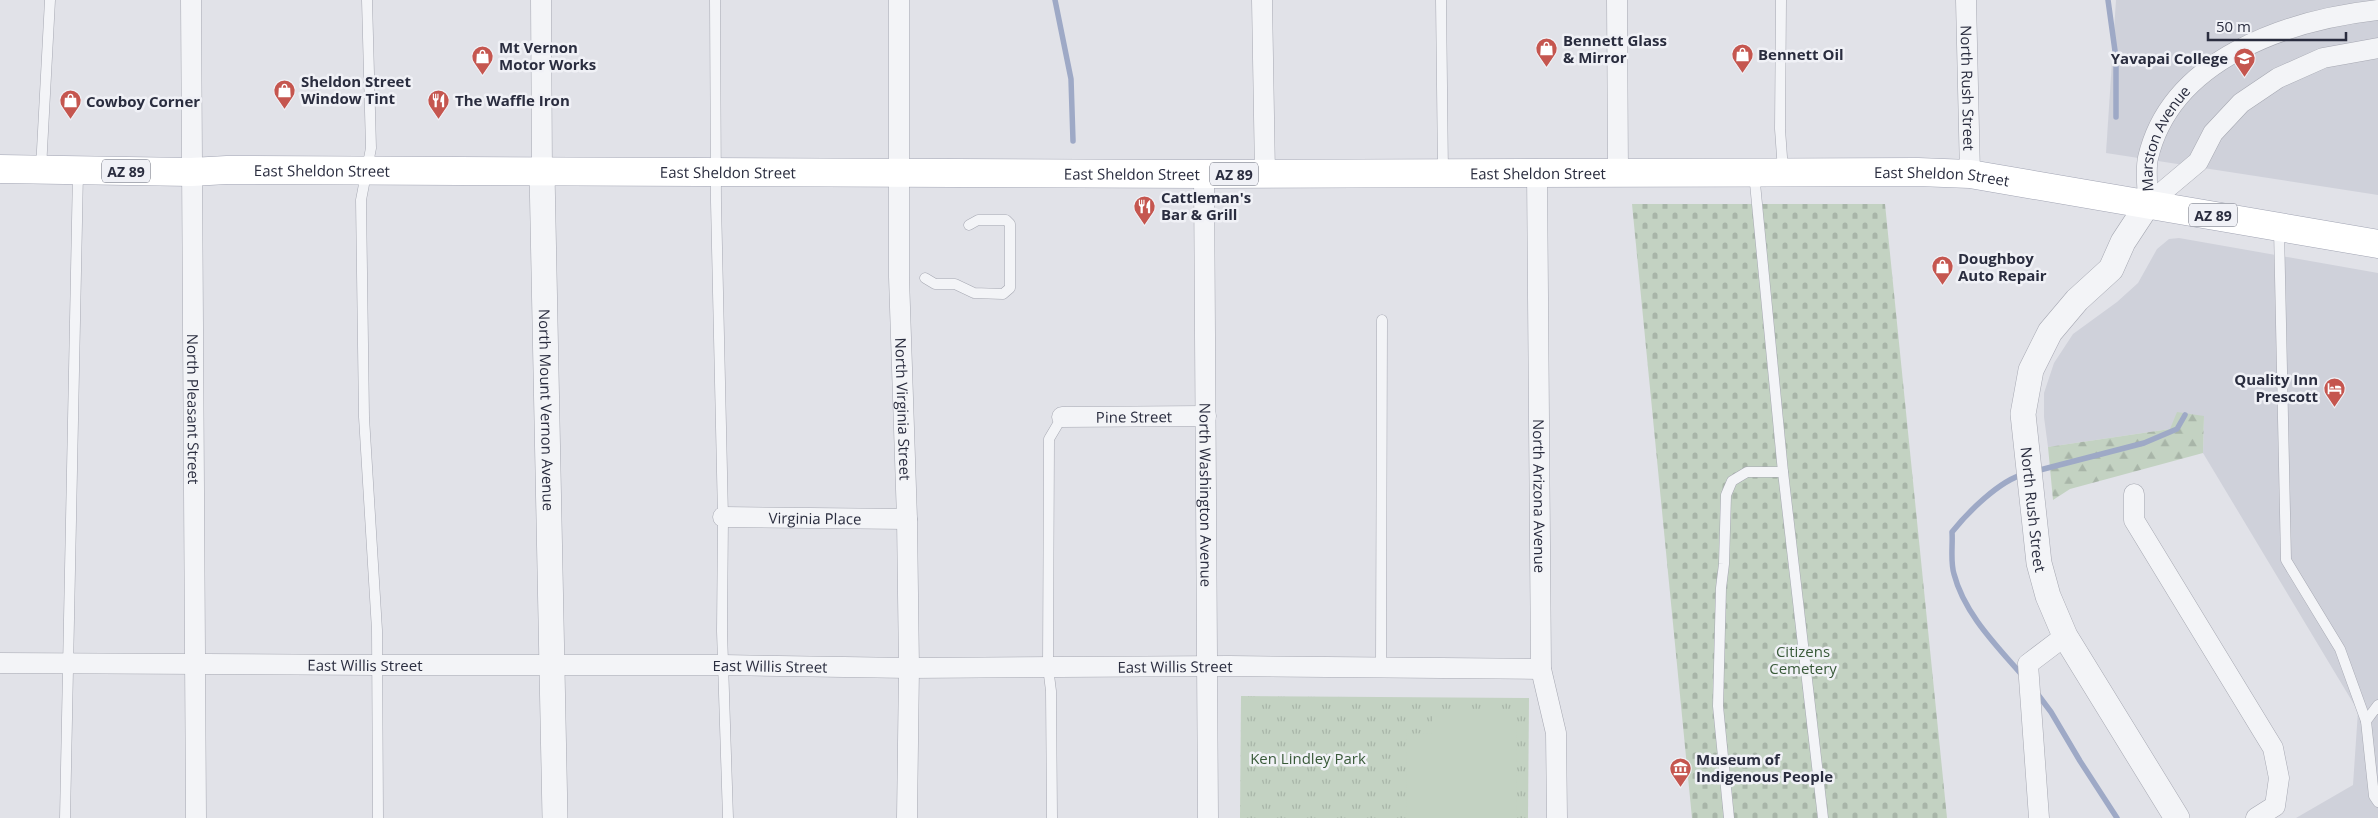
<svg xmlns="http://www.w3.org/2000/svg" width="2378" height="818" font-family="'Open Sans',sans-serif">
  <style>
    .built { fill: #cfd1da }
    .grass { fill: url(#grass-tufts) }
    .forest { fill: url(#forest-firs) }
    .cemetery { fill: url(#cemetery-stones) }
    .pitch { fill: #c3d2c2 }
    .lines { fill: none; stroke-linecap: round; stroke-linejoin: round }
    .stream { stroke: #9ea9c6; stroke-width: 5.5 }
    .service-casing { stroke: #a6a8b2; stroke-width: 11 }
    .minor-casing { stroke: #a6a8b2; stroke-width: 21 }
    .tertiary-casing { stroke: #a6a8b2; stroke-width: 26 }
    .primary-casing { stroke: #a1a4b3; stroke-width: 29 }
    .service { stroke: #f3f4f7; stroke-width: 10 }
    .minor { stroke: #f3f4f7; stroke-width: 20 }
    .tertiary { stroke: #f3f4f7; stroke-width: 25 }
    .primary { stroke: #fff; stroke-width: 28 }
    .labels { text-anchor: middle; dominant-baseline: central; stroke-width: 5; stroke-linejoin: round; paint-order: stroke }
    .shield { fill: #f0f1f6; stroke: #656876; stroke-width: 1 }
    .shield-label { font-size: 14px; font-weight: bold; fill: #2a2d3f }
    .poi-label { font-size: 15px; font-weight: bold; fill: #2a2d3f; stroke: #f0f1f6; text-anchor: start }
    .street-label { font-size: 15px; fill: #2a2d3f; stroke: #f0f1f6 }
    .park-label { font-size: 15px; fill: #395a39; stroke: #f0f1f6 }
  </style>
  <defs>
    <pattern id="grass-tufts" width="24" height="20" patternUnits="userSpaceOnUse" patternTransform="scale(1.25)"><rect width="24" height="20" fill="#c3d2c2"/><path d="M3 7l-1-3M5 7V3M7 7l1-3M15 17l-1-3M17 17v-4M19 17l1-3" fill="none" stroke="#a8b5a8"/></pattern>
    <pattern id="forest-firs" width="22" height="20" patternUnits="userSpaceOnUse" patternTransform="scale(1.25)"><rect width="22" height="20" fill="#c3d2c2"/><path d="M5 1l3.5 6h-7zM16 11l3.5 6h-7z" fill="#a8b5a8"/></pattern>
    <pattern id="cemetery-stones" width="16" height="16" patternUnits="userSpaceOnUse" patternTransform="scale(1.25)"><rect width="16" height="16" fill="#c3d2c2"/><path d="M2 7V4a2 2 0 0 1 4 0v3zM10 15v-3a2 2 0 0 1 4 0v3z" fill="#a8b5a8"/></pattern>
  </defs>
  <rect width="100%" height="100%" fill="#e1e2e8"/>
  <g class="built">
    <polygon points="2116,0 2378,0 2378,195 2106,153"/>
    <polygon points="2179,238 2378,273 2378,818 2296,818 2353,785 2358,711 2203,453 2204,416 2170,429 2048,447 2044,417 2044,393 2054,363 2073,334 2117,302 2138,283 2157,249 2169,239"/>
  </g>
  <polygon class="grass" points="1241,696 1529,698 1528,818 1240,818"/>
  <polygon class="forest" points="2177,412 2204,416 2203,453 2070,489 2053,500 2048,447 2170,429"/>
  <polygon class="cemetery" points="1632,204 1885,204 1947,818 1692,818"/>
  <polygon class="pitch" points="1432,709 1516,709 1517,818 1407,818 1406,734 1432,733"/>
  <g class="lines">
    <g class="stream">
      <polyline points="1055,0 1071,79 1073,141"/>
      <polyline points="2108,0 2116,58 2116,117"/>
      <polyline points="2036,471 2144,443 2177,429 2185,415"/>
      <path d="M2022 675C1996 645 1964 613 1954 574 1950 561 1953 545 1952 532 1968 512 1999 481 2024 474"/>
      <polyline points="2036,692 2051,712 2080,761 2117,818"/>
    </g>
    <defs>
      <g id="service">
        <polyline points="367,0 371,148 361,200 364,417 377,630 378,818"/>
        <polyline points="715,0 716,202 723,517 722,631 728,818"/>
        <polyline points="1441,0 1443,172"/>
        <polyline points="1781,0 1780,129 1783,171"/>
        <polyline points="41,169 50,0"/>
        <polyline points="1754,173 1783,472 1823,818"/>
        <polyline points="2279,229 2286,560 2340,649 2366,721 2374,796 2378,802"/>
        <polyline points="925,278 935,284 955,284 974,293 1003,294 1010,288 1010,224 1006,220 978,220 969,225"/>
        <polyline points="1381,668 1382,320"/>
        <polyline points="2366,721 2378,705"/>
        <polyline points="65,818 78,172"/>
        <polyline points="1052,818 1051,691 1048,667 1049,439 1062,417"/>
        <polyline points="1729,818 1718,706 1721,588 1724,564 1726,495 1732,481 1747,472 1783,472"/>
      </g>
      <g id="minor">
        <path id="s1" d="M191 0 196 818"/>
        <polyline points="541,0 542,172"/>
        <path id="s2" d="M899 0V277L907 519 909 668 907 818"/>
        <polyline points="1262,0 1265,174"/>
        <polyline points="1617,0 1618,173"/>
        <path id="s3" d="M1966 0 1970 174"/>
        <path id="s4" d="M1537 172 1541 669 1556 733 1557 818"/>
        <path id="s5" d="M1204 174 1208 818"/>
        <path id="s6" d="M2148 204C2148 189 2145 171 2148 158 2171 58 2289 20 2378 10"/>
        <polyline points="2148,204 2198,162 2213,133 2241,103 2278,78 2323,58 2378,48"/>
        <path id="s7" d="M1062 417 1206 416"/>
        <polyline points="2134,494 2134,520 2273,748 2279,778 2275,806 2256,818"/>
        <path id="s8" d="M723 517 907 519"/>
        <path id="s9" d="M0 663 377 665H723L909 668 1229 666 1541 669"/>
        <polyline points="2039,818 2028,664 2065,636"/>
      </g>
      <g id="tertiary">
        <path id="s10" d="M542 172 555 818"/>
        <path id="s11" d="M2148 204 2123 242 2111 269 2077 300 2050 332 2031 370 2023 414 2039 563 2048 596 2065 636 2177 818"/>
      </g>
      <g id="primary">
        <path id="s12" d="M0 169 191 172 227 170 1204 174 1918 172 1970 174 2378 244"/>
      </g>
    </defs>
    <use href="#service" class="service-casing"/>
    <use href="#minor" class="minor-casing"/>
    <use href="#tertiary" class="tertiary-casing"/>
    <use href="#primary" class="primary-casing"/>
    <use href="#service" class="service"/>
    <use href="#minor" class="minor"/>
    <use href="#tertiary" class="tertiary"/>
    <use href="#primary" class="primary"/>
  </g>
  <defs>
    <symbol id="shop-pin" viewBox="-11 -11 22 30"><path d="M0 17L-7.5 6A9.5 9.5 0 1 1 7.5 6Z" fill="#c5564f" stroke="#f0f1f6"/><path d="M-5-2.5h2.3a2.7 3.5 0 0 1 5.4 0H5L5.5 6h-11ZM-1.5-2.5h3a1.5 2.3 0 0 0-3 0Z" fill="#fff"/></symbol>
    <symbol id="university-pin" viewBox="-11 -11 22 30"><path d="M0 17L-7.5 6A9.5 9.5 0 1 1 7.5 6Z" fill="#c5564f" stroke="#f0f1f6"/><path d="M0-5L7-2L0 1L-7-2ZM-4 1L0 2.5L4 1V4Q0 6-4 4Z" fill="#fff"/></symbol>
    <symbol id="restaurant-pin" viewBox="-11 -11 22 30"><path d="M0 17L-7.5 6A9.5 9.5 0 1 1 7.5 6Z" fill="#c5564f" stroke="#f0f1f6"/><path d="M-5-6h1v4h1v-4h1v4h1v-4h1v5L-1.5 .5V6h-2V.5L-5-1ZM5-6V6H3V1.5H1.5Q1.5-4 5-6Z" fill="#fff"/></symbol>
    <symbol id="hotel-pin" viewBox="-11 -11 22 30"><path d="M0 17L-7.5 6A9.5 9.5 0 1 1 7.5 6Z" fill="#c5564f" stroke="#f0f1f6"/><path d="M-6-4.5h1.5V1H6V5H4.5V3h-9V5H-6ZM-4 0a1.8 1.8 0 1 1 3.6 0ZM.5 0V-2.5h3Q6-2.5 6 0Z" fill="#fff"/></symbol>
    <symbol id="museum-pin" viewBox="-11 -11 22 30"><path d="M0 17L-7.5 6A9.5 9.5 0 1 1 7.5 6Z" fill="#c5564f" stroke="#f0f1f6"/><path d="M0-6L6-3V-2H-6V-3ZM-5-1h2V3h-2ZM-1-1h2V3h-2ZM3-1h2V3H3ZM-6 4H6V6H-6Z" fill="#fff"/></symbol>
  </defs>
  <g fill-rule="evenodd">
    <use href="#shop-pin" x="1534" y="36" width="25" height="34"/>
    <use href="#shop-pin" x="1730" y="42" width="25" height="34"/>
    <use href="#shop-pin" x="470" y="44" width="25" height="34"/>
    <use href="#university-pin" x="2232" y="46" width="25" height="34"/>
    <use href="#shop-pin" x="272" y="78" width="25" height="34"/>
    <use href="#restaurant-pin" x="426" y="88" width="25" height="34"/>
    <use href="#shop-pin" x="58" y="88" width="25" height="34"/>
    <use href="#restaurant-pin" x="1132" y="194" width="25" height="34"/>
    <use href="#shop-pin" x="1930" y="254" width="25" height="34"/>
    <use href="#hotel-pin" x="2322" y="376" width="25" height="34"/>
    <use href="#museum-pin" x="1668" y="756" width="25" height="34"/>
  </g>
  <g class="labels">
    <g class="shield">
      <rect x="102" y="159.5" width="48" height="23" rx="4"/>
      <rect x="1210" y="162.5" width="48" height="23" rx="4"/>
      <rect x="2189" y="203.5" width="48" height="23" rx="4"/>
    </g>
    <g class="shield-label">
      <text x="126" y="171">AZ 89</text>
      <text x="1234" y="174">AZ 89</text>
      <text x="2213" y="215">AZ 89</text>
    </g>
    <g class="poi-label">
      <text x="1563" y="40">Bennett Glass<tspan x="1563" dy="17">&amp; Mirror</tspan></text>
      <text x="499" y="47">Mt Vernon<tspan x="499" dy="17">Motor Works</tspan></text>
      <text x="1758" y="54">Bennett Oil</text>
      <text x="2228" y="58" text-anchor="end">Yavapai College</text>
      <text x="301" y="81">Sheldon Street<tspan x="301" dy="17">Window Tint</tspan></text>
      <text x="455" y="100">The Waffle Iron</text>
      <text x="86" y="101">Cowboy Corner</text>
      <text x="1161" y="197">Cattleman's<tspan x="1161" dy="17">Bar &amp; Grill</tspan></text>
      <text x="1958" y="258">Doughboy<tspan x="1958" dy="17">Auto Repair</tspan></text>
      <text x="2318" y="379" text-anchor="end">Quality Inn<tspan x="2318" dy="17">Prescott</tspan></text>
      <text x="1696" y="759">Museum of<tspan x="1696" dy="17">Indigenous People</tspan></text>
    </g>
    <g class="street-label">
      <text stroke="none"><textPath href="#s3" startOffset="88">North Rush Street</textPath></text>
      <text stroke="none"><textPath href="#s6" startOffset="70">Marston Avenue</textPath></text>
      <text stroke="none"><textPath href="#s12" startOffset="322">East Sheldon Street</textPath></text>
      <text stroke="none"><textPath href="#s12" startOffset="728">East Sheldon Street</textPath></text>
      <text stroke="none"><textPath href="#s12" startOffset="1538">East Sheldon Street</textPath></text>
      <text stroke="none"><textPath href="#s12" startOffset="1132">East Sheldon Street</textPath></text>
      <text stroke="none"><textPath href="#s12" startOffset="1942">East Sheldon Street</textPath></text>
      <text stroke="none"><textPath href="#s1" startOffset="409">North Pleasant Street</textPath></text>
      <text stroke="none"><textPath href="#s10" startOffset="238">North Mount Vernon Avenue</textPath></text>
      <text stroke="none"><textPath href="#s2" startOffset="409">North Virginia Street</textPath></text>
      <text stroke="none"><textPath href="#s7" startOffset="72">Pine Street</textPath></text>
      <text stroke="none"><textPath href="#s5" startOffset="321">North Washington Avenue</textPath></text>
      <text stroke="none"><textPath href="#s4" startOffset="324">North Arizona Avenue</textPath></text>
      <text stroke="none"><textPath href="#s11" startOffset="346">North Rush Street</textPath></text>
      <text stroke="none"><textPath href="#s8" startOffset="92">Virginia Place</textPath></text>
      <text stroke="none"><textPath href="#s9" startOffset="365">East Willis Street</textPath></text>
      <text stroke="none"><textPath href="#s9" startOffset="770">East Willis Street</textPath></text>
      <text stroke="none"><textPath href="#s9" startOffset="1175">East Willis Street</textPath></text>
    </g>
    <g class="park-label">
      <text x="1803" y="651">Citizens<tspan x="1803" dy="17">Cemetery</tspan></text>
      <text x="1308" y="758">Ken Lindley Park</text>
    </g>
  </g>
  <path d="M2208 32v8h138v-8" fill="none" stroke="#2a2d3f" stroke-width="2.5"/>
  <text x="2216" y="32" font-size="15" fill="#2a2d3f" stroke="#f0f1f6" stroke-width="4" paint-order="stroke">50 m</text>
</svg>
